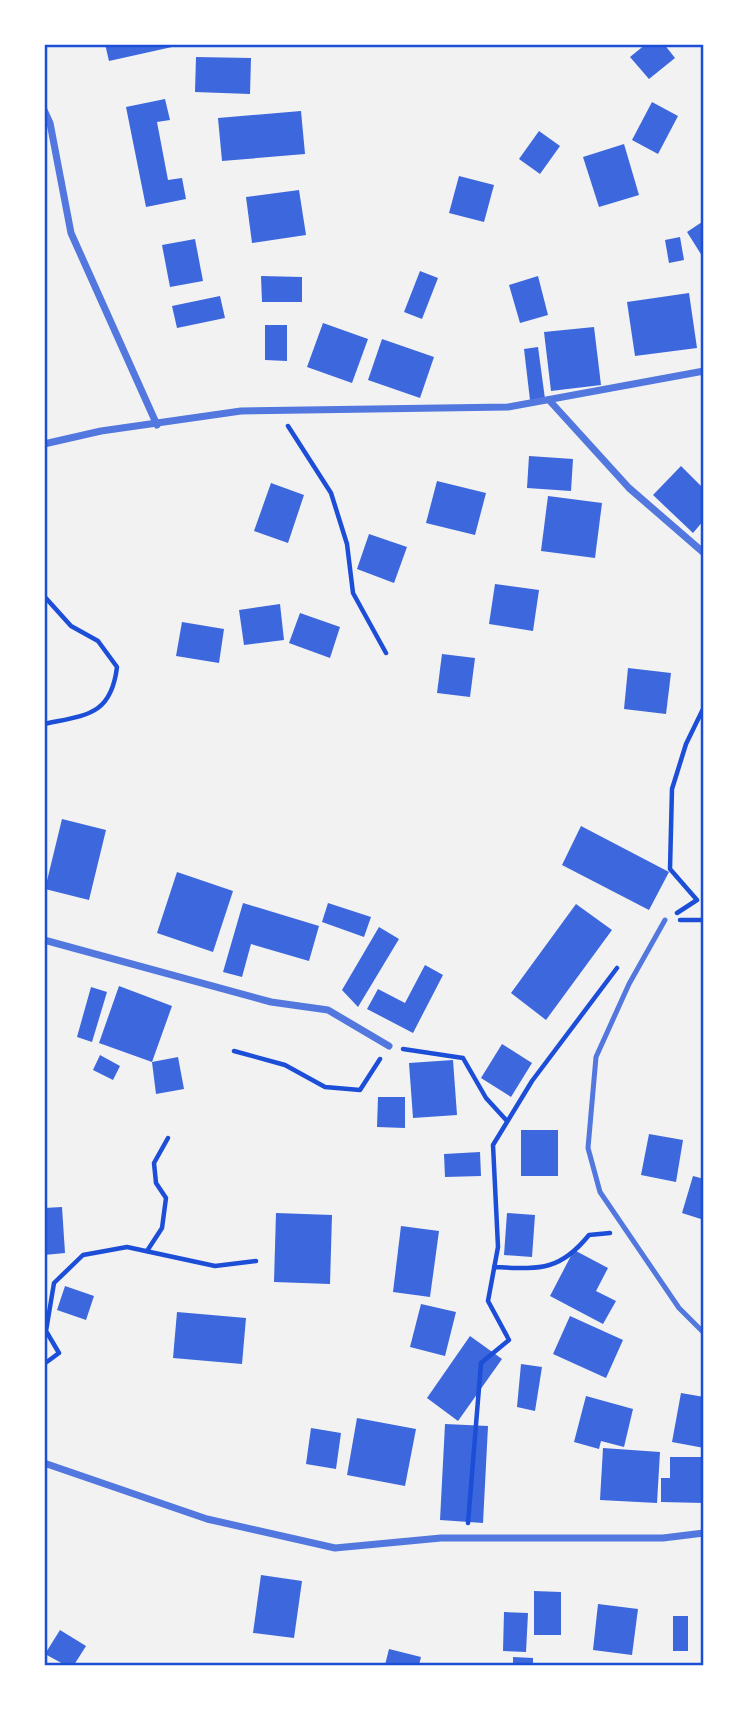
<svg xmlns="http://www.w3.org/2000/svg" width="748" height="1709" font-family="Poppins,sans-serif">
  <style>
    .building { fill: #3d67dc }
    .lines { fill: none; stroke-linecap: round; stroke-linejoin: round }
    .path { stroke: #1d4ed8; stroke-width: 4.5 }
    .service { stroke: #5277de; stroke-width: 5 }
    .minor { stroke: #5277de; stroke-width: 7 }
    .neatline { fill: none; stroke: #1d4ed8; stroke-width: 2.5 }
  </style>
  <rect width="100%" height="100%" fill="#f2f2f2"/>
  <g class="building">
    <polygon points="105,44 181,44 181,45 109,61"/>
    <polygon points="646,44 664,44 675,58 649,79 630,57"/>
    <polygon points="196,57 251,58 250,94 195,92"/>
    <polygon points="165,99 170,120 157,122 168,180 182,178 186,199 146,207 126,107"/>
    <polygon points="652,102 678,116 658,154 632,140"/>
    <polygon points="301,111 305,154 222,161 218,118"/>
    <polygon points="539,131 560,146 540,174 519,159"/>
    <polygon points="624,144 639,195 599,207 583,157"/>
    <polygon points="459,176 494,185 484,222 449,213"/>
    <polygon points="299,190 306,235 252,243 246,197"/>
    <polygon points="702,222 704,224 704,259 687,232"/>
    <polygon points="680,237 684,260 669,263 665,240"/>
    <polygon points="195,239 203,281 170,287 162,245"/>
    <polygon points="420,271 438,278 422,319 404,312"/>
    <polygon points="261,276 302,277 302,302 262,302"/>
    <polygon points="538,276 548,315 520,323 509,285"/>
    <polygon points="689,293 697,348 635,356 627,302"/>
    <polygon points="220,296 225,318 177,328 172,306"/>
    <polygon points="323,323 368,339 352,383 307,367"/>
    <polygon points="265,325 287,325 287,361 265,360"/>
    <polygon points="594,327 601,385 551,391 544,332"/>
    <polygon points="382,339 434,357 420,398 368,380"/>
    <polygon points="538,347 545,399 530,400 524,349"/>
    <polygon points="529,456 573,459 571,491 527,488"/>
    <polygon points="681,466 704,489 704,520 693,533 653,495"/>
    <polygon points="437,481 486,493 475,535 426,523"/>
    <polygon points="271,483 304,495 288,543 254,531"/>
    <polygon points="548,496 602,503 595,558 541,551"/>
    <polygon points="369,534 407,547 394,583 357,569"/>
    <polygon points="495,584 539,590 533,631 489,624"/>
    <polygon points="280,604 284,640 244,645 239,610"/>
    <polygon points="300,613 340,627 330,658 289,643"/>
    <polygon points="182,622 224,629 219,663 176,656"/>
    <polygon points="442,654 475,658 470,697 437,693"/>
    <polygon points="628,668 671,673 666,714 624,709"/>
    <polygon points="62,819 106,830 89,900 45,889"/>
    <polygon points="581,826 669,872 649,910 562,865"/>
    <polygon points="177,872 233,891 213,952 157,933"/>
    <polygon points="243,903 319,926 309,961 251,944 242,977 223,972"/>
    <polygon points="328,903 371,917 364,937 322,922"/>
    <polygon points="576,904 612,930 546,1020 511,993"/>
    <polygon points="379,927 399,939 358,1007 342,990"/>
    <polygon points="425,965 443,975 413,1033 367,1009 378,989 405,1003"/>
    <polygon points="119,986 172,1006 152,1062 178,1057 184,1089 156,1094 152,1062 99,1043"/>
    <polygon points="91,987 107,992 92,1042 77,1037"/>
    <polygon points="502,1044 532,1063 511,1097 481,1078"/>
    <polygon points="100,1055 120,1066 113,1080 93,1070"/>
    <polygon points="453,1060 457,1115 413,1118 409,1063"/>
    <polygon points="378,1097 405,1097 405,1128 377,1127"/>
    <rect x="521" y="1130" width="37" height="46"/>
    <polygon points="649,1134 683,1140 676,1182 641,1175"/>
    <polygon points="480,1152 481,1176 445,1177 444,1154"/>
    <polygon points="693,1176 704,1179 704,1220 682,1213"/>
    <polygon points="62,1207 65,1253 44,1255 44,1208"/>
    <polygon points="276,1213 332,1215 330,1284 274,1282"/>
    <polygon points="507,1213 535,1215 532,1257 504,1255"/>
    <polygon points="401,1226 439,1231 430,1297 393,1292"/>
    <polygon points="574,1250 608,1268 596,1291 616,1301 603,1324 550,1296"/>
    <polygon points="65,1286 94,1296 86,1320 57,1310"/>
    <polygon points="421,1304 456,1312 445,1356 410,1347"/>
    <polygon points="177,1312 246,1318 242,1364 173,1358"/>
    <polygon points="570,1316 623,1340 606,1378 553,1354"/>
    <polygon points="470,1336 502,1359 458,1421 427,1398"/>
    <polygon points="521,1364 542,1367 535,1411 517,1407"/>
    <polygon points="681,1393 704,1397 704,1448 672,1442"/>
    <polygon points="586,1396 633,1409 624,1447 601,1441 599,1449 574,1442"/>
    <polygon points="357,1418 416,1429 405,1486 347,1475"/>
    <polygon points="445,1424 488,1426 483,1523 440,1520"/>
    <polygon points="311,1428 341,1433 336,1469 306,1464"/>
    <polygon points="603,1448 660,1452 657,1503 600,1500"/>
    <polygon points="670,1457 704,1457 704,1503 661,1502 661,1478 670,1478"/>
    <polygon points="261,1575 302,1581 294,1638 253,1633"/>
    <polygon points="534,1591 561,1592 561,1635 534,1635"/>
    <polygon points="598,1604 638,1609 632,1655 593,1650"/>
    <polygon points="504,1612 528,1613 526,1652 503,1651"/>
    <rect x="673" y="1616" width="15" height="35"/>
    <polygon points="60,1630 86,1646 74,1665 65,1665 45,1654"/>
    <polygon points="389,1649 421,1657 419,1665 385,1665"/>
    <polygon points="513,1657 533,1658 533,1665 513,1665"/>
  </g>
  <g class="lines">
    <g class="path">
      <polyline points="288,426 331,493 347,544 353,593 386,653"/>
      <path d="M44 596 71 626 98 641 117 667C111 716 86 715 44 724"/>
      <polyline points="677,913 697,900 670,869 672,789 686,744 704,707"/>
      <polyline points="680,920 704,920"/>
      <polyline points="403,1049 463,1058 486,1098 507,1121"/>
      <polyline points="234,1051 285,1065 325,1087 360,1090 380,1059"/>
      <polyline points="147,1251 162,1228 166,1198 156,1183 154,1163 168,1138"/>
      <path d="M494 1267C539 1269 559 1272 589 1235L610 1233"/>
      <polyline points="44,1364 59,1353 46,1331 54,1283 83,1255 127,1247 215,1266 256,1261"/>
      <polyline points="468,1523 481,1363 509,1340 488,1301 498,1247 493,1145 532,1081 617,968"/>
    </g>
    <polyline class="service" points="665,920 629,984 596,1057 588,1148 600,1192 679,1308 704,1333"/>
    <g class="minor">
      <polyline points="44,110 50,123 71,233 157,425"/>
      <polyline points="549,400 629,488 704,553"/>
      <polyline points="44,444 101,431 241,411 508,407 704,371"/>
      <polyline points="44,940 271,1002 328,1010 389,1046"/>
      <polyline points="44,1463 207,1519 335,1548 441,1538 663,1538 704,1533"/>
    </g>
  </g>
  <rect width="748" height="1709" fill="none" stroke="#ffffff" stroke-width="91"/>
  <rect x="46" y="46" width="656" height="1618" class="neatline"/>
</svg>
